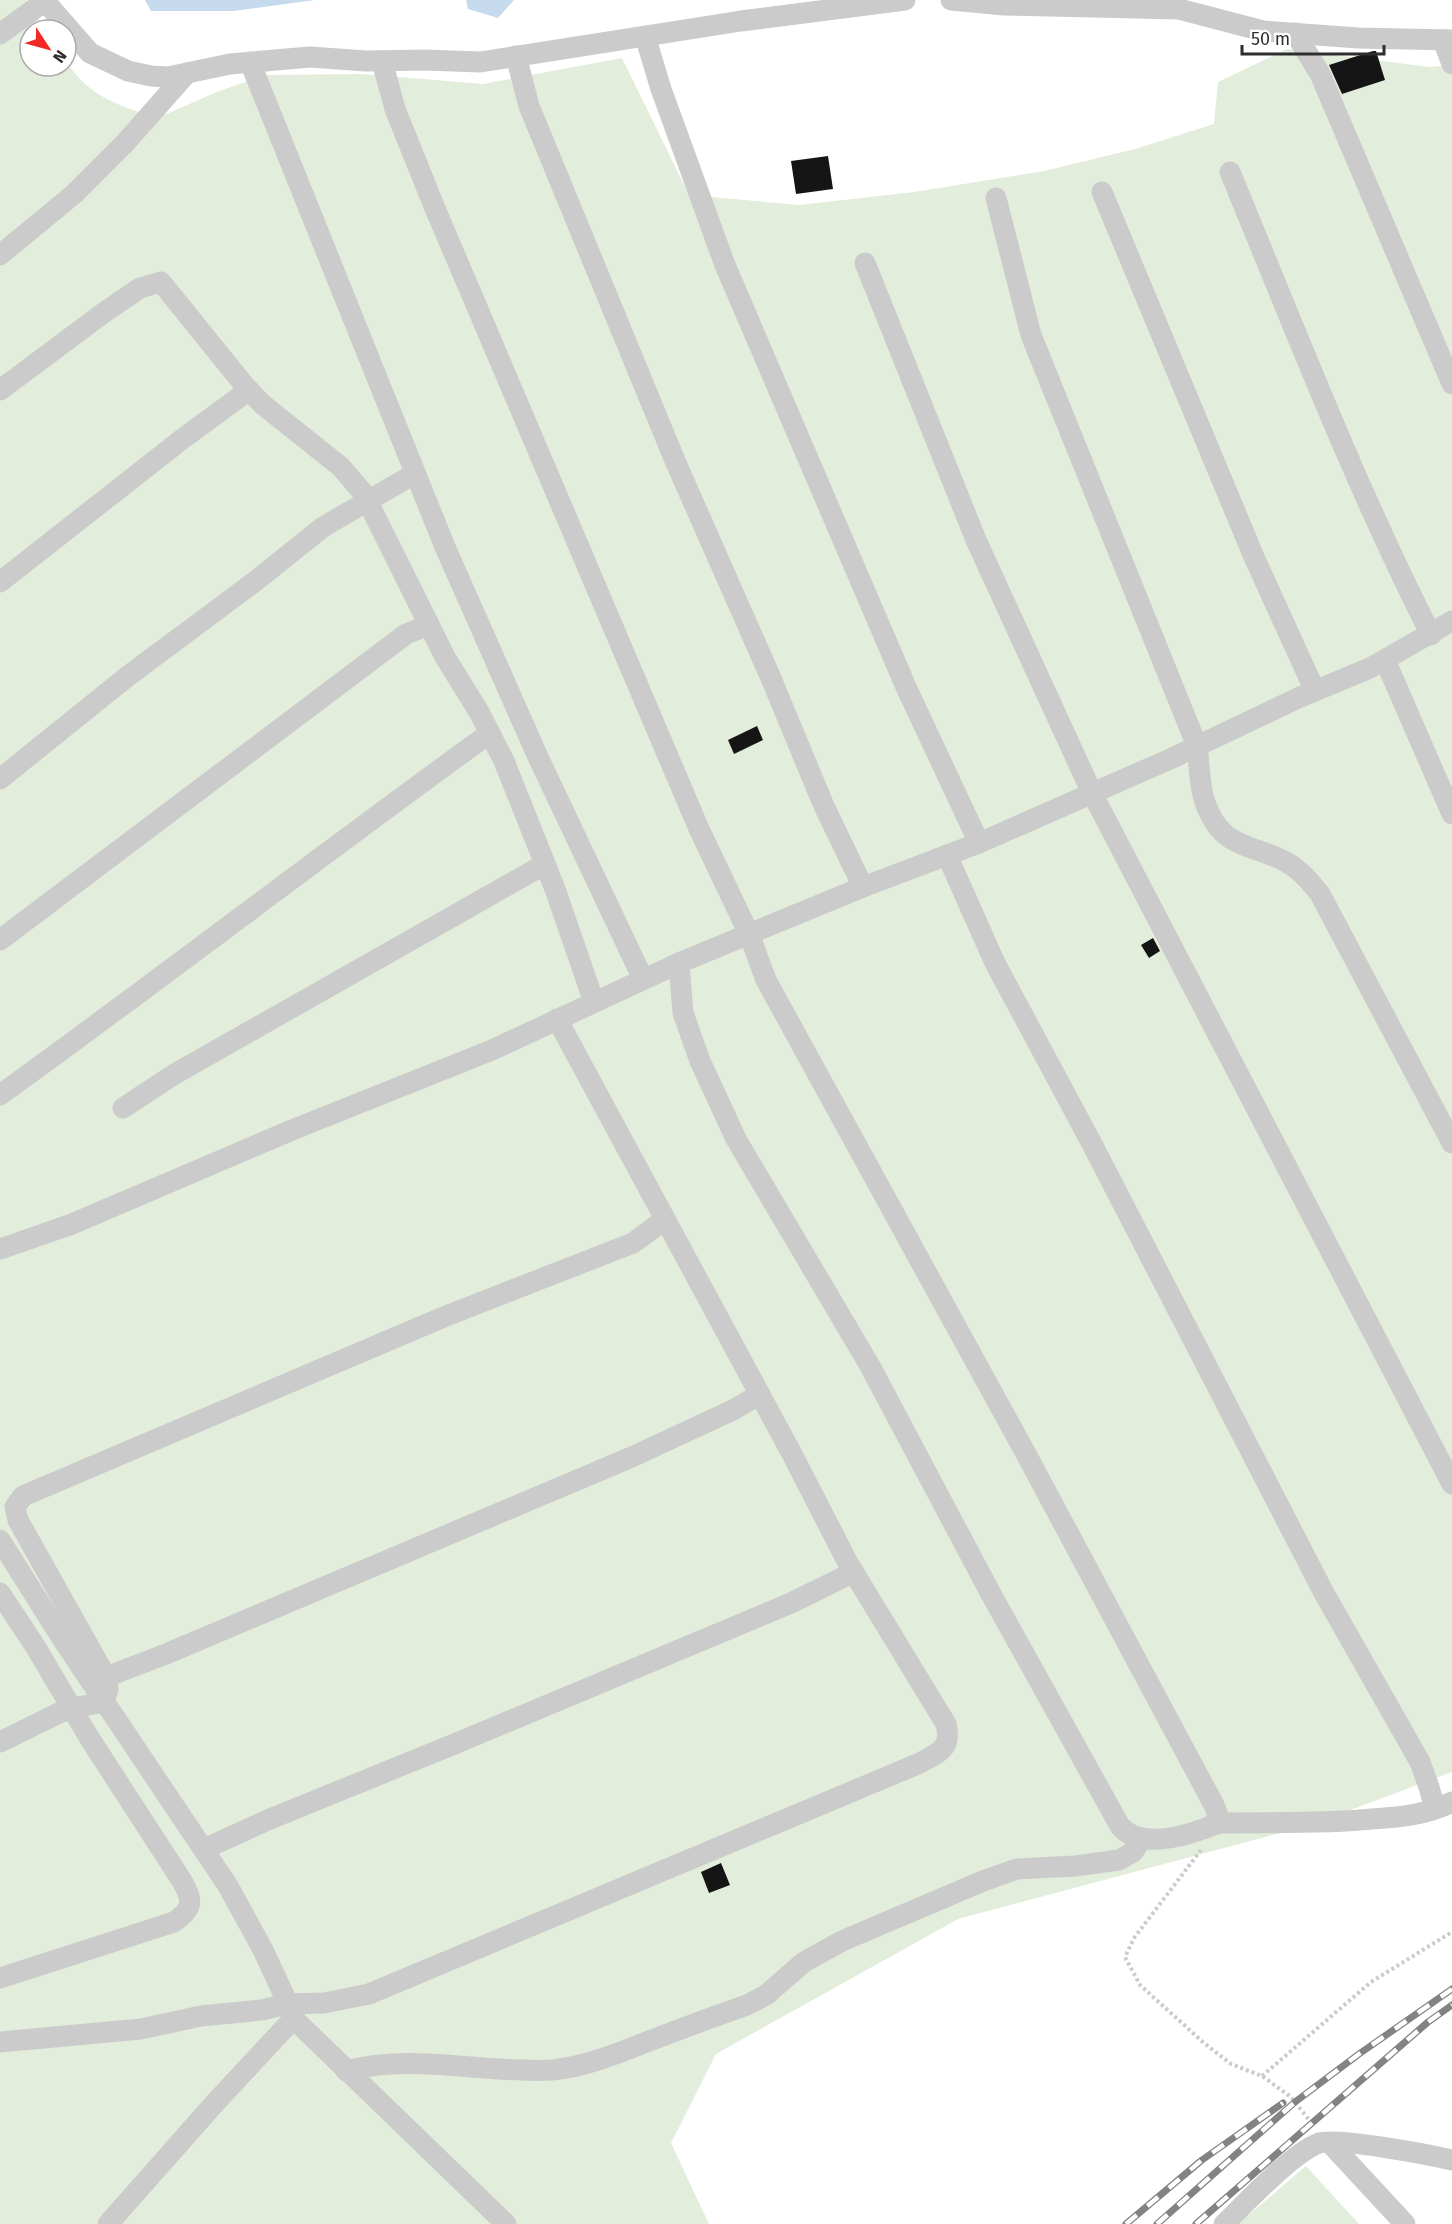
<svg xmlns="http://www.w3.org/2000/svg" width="1452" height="2224" font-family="'Fira Sans',sans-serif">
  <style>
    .green { fill: #e3eddb }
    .water { fill: #c6daee }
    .building { fill: #151515 }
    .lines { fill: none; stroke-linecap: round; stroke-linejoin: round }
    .path { stroke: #cbcbcb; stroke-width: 4; stroke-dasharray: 3 3; stroke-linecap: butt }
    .minor { stroke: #cbcbcb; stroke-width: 21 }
    .rail-casing { stroke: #838383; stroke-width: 7 }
    .rail { stroke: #fff; stroke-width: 4.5; stroke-dasharray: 14; stroke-linecap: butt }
  </style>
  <rect width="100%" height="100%" fill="#fff"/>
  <g class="green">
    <path d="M0 0H26L46 30H30V66H66V61C89 97 118 105 157 118L217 92 265 75 363 74 483 84 622 58 689 195 799 205 914 192 1044 171 1135 149 1214 124 1218 82 1287 49 1430 67 1452 65V1772L1310 1825 958 1919 716 2054 671 2143 709 2224H0Z"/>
    <polygon points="1306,2166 1359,2224 1238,2224"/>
  </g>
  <g class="water">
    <polygon points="145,0 315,0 233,11 151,11"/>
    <polygon points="466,0 514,0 498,18 468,9"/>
  </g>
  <g class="building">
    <polygon points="1373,51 1376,51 1385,80 1342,94 1329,65"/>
    <polygon points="828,156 833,189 796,194 791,161"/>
    <polygon points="757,726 763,740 734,754 728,740"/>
    <polygon points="1153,938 1160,951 1149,958 1141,945"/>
    <polygon points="721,1863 730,1885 709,1893 701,1872"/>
  </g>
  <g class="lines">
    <g class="path">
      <polyline points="1201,1850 1134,1938 1125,1957 1140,1985 1204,2043 1231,2064 1262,2076 1291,2097 1313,2125"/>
      <polyline points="1262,2076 1371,1982 1452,1932"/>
    </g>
    <g class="minor">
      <polyline points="44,0 90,53 128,71 151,76 168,77 230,64 310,57 366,61 425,60 480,62 741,21 905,0"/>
      <polyline points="951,0 1004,5 1179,9 1263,31 1358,38 1452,40"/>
      <polyline points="1295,33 1320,74 1452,384"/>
      <polyline points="0,34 45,1"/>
      <polyline points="645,36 661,89 725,265 906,687 979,843"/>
      <polyline points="1443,40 1452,64"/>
      <polyline points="516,56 529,106 676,463 770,676 824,806 863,887"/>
      <polyline points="382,61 395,109 434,206 699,829 749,934 766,980 1025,1452 1214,1805 1221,1823"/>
      <polyline points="250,62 445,547 538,757 643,979"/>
      <path d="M1230 172C1294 327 1355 485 1431 635"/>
      <polyline points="1102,192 1254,557 1315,691"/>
      <path d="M996 198 1031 335 1197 746C1200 768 1199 794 1210 814 1224 845 1251 846 1278 858 1297 866 1308 879 1320 894L1452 1143"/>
      <polyline points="0,255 74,194 125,143 187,73"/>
      <polyline points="865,263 976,540 1092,793 1452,1484"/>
      <polyline points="0,390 102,314 140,288 161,282 245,386 262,404 341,467 364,494 445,657 479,712 504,761 555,889 594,1002"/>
      <polyline points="0,582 181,440 249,390"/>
      <polyline points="1385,660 1452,814"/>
      <polyline points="0,779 128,676 253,583 323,527 414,474"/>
      <polyline points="947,855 995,963 1091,1142 1324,1593 1420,1762 1429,1787 1435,1809"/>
      <polyline points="0,940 406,634 429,625"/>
      <path d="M679 963 683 1013 700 1061 736 1139 870 1366 991 1594 1120 1826C1138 1848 1179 1838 1203 1829 1209 1827 1214 1824 1221 1823 1271 1822 1322 1824 1372 1819 1401 1817 1426 1815 1452 1802"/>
      <path d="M0 1095C165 976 325 852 490 733"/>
      <polyline points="123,1108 173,1075 545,864"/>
      <polyline points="0,1249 72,1224 292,1130 492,1050 679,963 863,887 979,843 1168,760 1298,698 1370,668 1452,621"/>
      <polyline points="0,1540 63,1640 228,1886 263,1950 296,2021 506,2224"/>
      <path d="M0 1593 35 1646 90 1739 182 1881C193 1901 194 1908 174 1922L0 1978"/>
      <polyline points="106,1677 166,1654 634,1456 735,1409 760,1394"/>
      <polyline points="0,1742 59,1713 73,1708 104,1702 108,1689 106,1677 18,1520 15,1507 23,1496 446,1316 633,1243 664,1220"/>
      <polyline points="204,1849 270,1819 452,1745 791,1603 854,1572"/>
      <path d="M0 2042 141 2029 201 2016 262 2010 286 2004 324 2003 369 1994 920 1763C939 1752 952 1749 946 1724L848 1563 792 1454 557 1019"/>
      <path d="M346 2071C414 2053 483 2074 552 2070 583 2067 614 2055 644 2043 678 2030 712 2017 747 2005L766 1995 804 1962 842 1941 983 1881 1017 1869 1075 1866 1119 1860 1133 1852 1142 1838"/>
      <polyline points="1330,2143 1405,2224"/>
      <polyline points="108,2224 214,2104 294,2018"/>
      <path d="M1224 2224C1247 2202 1291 2154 1319 2143 1337 2137 1430 2155 1452 2160"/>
    </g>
    <defs>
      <g id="rail">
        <polyline points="1126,2224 1202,2160 1283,2103"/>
        <polyline points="1157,2224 1295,2102 1359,2054 1452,1989"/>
        <polyline points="1196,2224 1428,2022 1452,2005"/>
      </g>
    </defs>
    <use href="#rail" class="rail-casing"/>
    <use href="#rail" class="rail"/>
  </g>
  <g transform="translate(48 48) rotate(126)"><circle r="28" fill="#ffffff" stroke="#ababab" stroke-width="1.5"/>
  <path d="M0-4.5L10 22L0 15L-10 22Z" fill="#f12a25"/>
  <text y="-9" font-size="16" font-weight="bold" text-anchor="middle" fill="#2e2e2e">N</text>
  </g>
  <path d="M1242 45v9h142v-9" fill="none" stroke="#2e2e2e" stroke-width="3"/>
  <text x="1251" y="45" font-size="18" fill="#2e2e2e" stroke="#ffffff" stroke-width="4.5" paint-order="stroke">50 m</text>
</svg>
